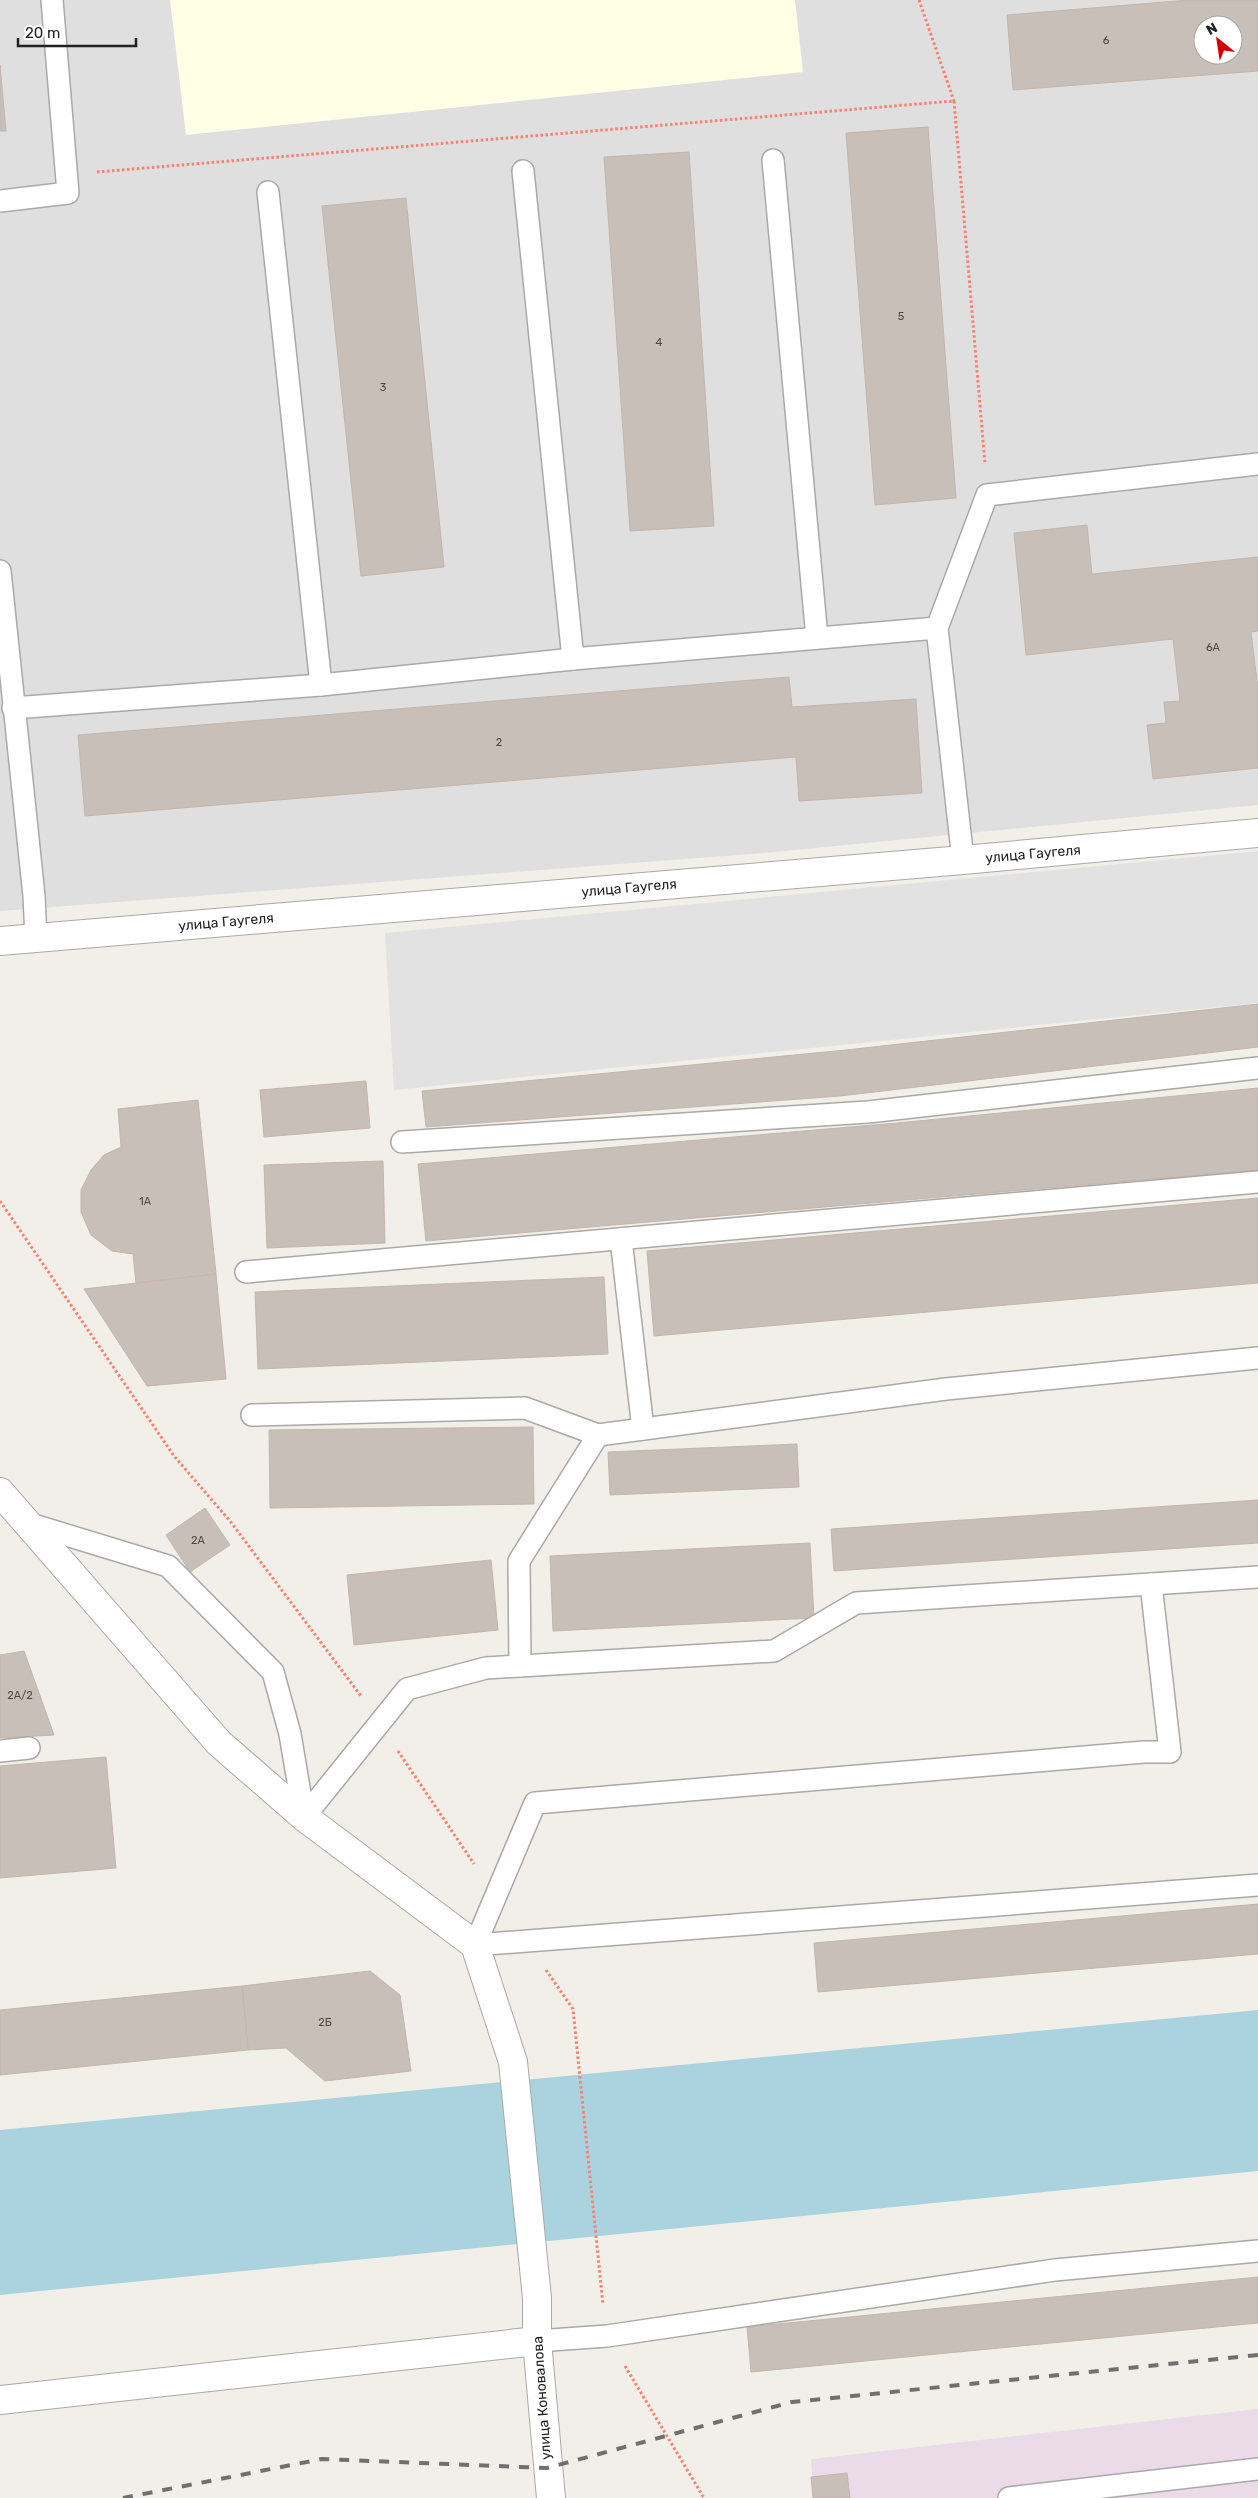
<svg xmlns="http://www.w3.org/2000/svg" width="1258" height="2498" font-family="Rubik,sans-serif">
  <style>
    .residential { fill: #e0dfdf; fill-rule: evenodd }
    .industrial { fill: #ebdbe8 }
    .education { fill: #ffffe5 }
    .parking { fill: #e2e2e2 }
    .water { fill: #aad3df }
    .building { fill: #c7bfb8; stroke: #c4b6ab; fill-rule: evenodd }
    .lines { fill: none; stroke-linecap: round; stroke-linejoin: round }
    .service-casing { stroke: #a9a9a9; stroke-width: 24 }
    .minor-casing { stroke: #a9a9a9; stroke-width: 30 }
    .tertiary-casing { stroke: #a9a9a9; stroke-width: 30 }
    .path { stroke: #fa8072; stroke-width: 3; stroke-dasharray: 2.5 2.5; stroke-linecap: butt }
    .service { stroke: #fff; stroke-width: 21 }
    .minor { stroke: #fff; stroke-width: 28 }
    .tertiary { stroke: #fff; stroke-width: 28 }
    .rail { stroke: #707070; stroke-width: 4; stroke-dasharray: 10 10; stroke-linecap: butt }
    .labels { text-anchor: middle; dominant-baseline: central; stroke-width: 5; stroke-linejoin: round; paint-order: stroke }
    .number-label { font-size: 11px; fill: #4b4948 }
    .street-label { font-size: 14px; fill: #222; stroke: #fff }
  </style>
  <rect width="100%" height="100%" fill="#f2efe9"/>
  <path class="residential" d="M0 0H1258V805L764 853 0 911ZM1203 25H1233V55H1203Z"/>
  <polygon class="industrial" points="1258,2409 1258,2498 814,2498 811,2459"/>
  <polygon class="education" points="170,0 795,0 803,72 186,135"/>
  <polygon class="parking" points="1258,851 1258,1003 394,1090 385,933"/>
  <polygon class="water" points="1258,2010 1258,2171 0,2295 0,2130"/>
  <g class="building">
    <path d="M1189 0H1258V71L1013 90 1007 15ZM1203 25H1233V55H1203Z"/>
    <polygon points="0,65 6,131 0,131"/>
    <polygon points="928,127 956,498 875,505 846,133"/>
    <polygon points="689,152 714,526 630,531 604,157"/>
    <polygon points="406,198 444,567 361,576 322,206"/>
    <polygon points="1087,525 1092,574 1258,557 1258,631 1251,632 1258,689 1258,768 1153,779 1147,725 1166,723 1164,702 1180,701 1173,639 1026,655 1014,533"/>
    <polygon points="789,677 792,707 916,699 922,793 799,801 796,757 85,816 78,735"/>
    <polygon points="1258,1004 1258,1047 840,1096 426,1127 422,1091 846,1050"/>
    <polygon points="366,1081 370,1128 264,1137 260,1090"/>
    <polygon points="1258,1088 1258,1170 426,1241 418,1164 897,1123"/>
    <polygon points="198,1100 216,1274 136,1283 133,1254 112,1251 91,1235 81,1212 81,1190 91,1170 104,1155 121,1147 118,1109"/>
    <polygon points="383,1161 385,1243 267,1248 264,1165"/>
    <polygon points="1258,1198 1258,1283 654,1336 647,1251"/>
    <polygon points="216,1274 226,1379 147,1386 84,1289"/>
    <polygon points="604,1277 608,1354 258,1369 255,1292"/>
    <polygon points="533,1427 534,1504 270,1508 269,1430"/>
    <polygon points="797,1444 799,1487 610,1495 608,1452"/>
    <polygon points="1258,1500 1258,1543 834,1571 831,1529"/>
    <polygon points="205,1508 230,1545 190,1572 166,1535"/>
    <polygon points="810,1543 814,1618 553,1631 550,1556"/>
    <polygon points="491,1560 498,1630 354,1645 347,1575"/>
    <polygon points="24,1651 54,1735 0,1738 0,1655"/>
    <polygon points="106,1757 116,1868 0,1878 0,1766"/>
    <polygon points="1258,1904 1258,1954 818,1992 814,1943"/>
    <polygon points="370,1971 400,1995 411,2071 325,2081 286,2048 248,2050 242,1986"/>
    <polygon points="242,1986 248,2050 0,2075 0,2010"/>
    <polygon points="1258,2277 1258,2323 751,2372 747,2327"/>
    <polygon points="847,2473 850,2498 813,2498 811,2477"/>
  </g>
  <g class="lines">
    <defs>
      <g id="service">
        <polyline points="773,160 817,638"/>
        <polyline points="523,171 573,659"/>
        <polyline points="268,192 321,685"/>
        <polyline points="0,201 68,193 52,0"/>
        <polyline points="0,571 34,896 36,938"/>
        <polyline points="937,628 987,495 1258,464"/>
        <polyline points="13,708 321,685 573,659 937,628 963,860"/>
        <polyline points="402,1142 868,1112 1258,1068"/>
        <polyline points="621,1239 643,1429"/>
        <polyline points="246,1272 1258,1182"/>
        <polyline points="252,1415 525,1408 598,1435"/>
        <polyline points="27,1523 168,1566 273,1672 290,1734 304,1817"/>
        <polyline points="1151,1584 1258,1577"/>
        <polyline points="520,1666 519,1561 598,1435 946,1389 1258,1358"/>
        <polyline points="0,1751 29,1748"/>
        <polyline points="304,1817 407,1689 486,1668 774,1651 856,1603 1151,1584 1170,1752 1144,1752 535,1803 475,1945 1258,1885"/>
        <polyline points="537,2341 607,2336 1055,2270 1258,2251"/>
        <polyline points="1009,2498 1258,2469"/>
      </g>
      <g id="minor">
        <polyline points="0,941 963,860 1258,833"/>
        <polyline points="0,2400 537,2341"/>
      </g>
      <polyline id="tertiary" points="0,1492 219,1743 304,1817 475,1945 513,2062 537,2298 537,2341 551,2498"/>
    </defs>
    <use href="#service" class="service-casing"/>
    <use href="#minor" class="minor-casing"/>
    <use href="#tertiary" class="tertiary-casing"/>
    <g class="path">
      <polyline points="919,0 954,101"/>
      <polyline points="97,172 954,101 985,464"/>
      <polyline points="0,1201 174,1456 230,1521 361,1696"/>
      <polyline points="398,1751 474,1864"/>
      <polyline points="546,1970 573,2009 603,2305"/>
      <polyline points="625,2366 704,2498"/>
    </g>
    <use href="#service" class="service"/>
    <use href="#minor" class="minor"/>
    <use href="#tertiary" class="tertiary"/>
    <polyline class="rail" points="123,2498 322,2459 547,2468 792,2402 1258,2355"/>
  </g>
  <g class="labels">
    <g class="number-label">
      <text x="1106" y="40">6</text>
      <text x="901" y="316">5</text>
      <text x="659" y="342">4</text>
      <text x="383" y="387">3</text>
      <text x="1213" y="647">6А</text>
      <text x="499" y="742">2</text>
      <text x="145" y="1201">1А</text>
      <text x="198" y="1540">2А</text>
      <text x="20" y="1695">2А/2</text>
      <text x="325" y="2022">2Б</text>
    </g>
    <g class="street-label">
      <text transform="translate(1033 854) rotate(-5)">улица Гаугеля</text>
      <text transform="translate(629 888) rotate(-5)">улица Гаугеля</text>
      <text transform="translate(226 922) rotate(-5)">улица Гаугеля</text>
      <text transform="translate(542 2398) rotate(-94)">улица Коновалова</text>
    </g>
  </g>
  <g transform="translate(1218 40) rotate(330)"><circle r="24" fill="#ffffff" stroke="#a7a7a7"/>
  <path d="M0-4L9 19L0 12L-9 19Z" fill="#d40000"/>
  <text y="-8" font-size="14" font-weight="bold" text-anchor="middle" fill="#222222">N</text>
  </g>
  <path d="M18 38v8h118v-8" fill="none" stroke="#222222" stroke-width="2.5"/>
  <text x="25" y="38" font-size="15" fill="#222222" stroke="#ffffff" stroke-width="4" paint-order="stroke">20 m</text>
</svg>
